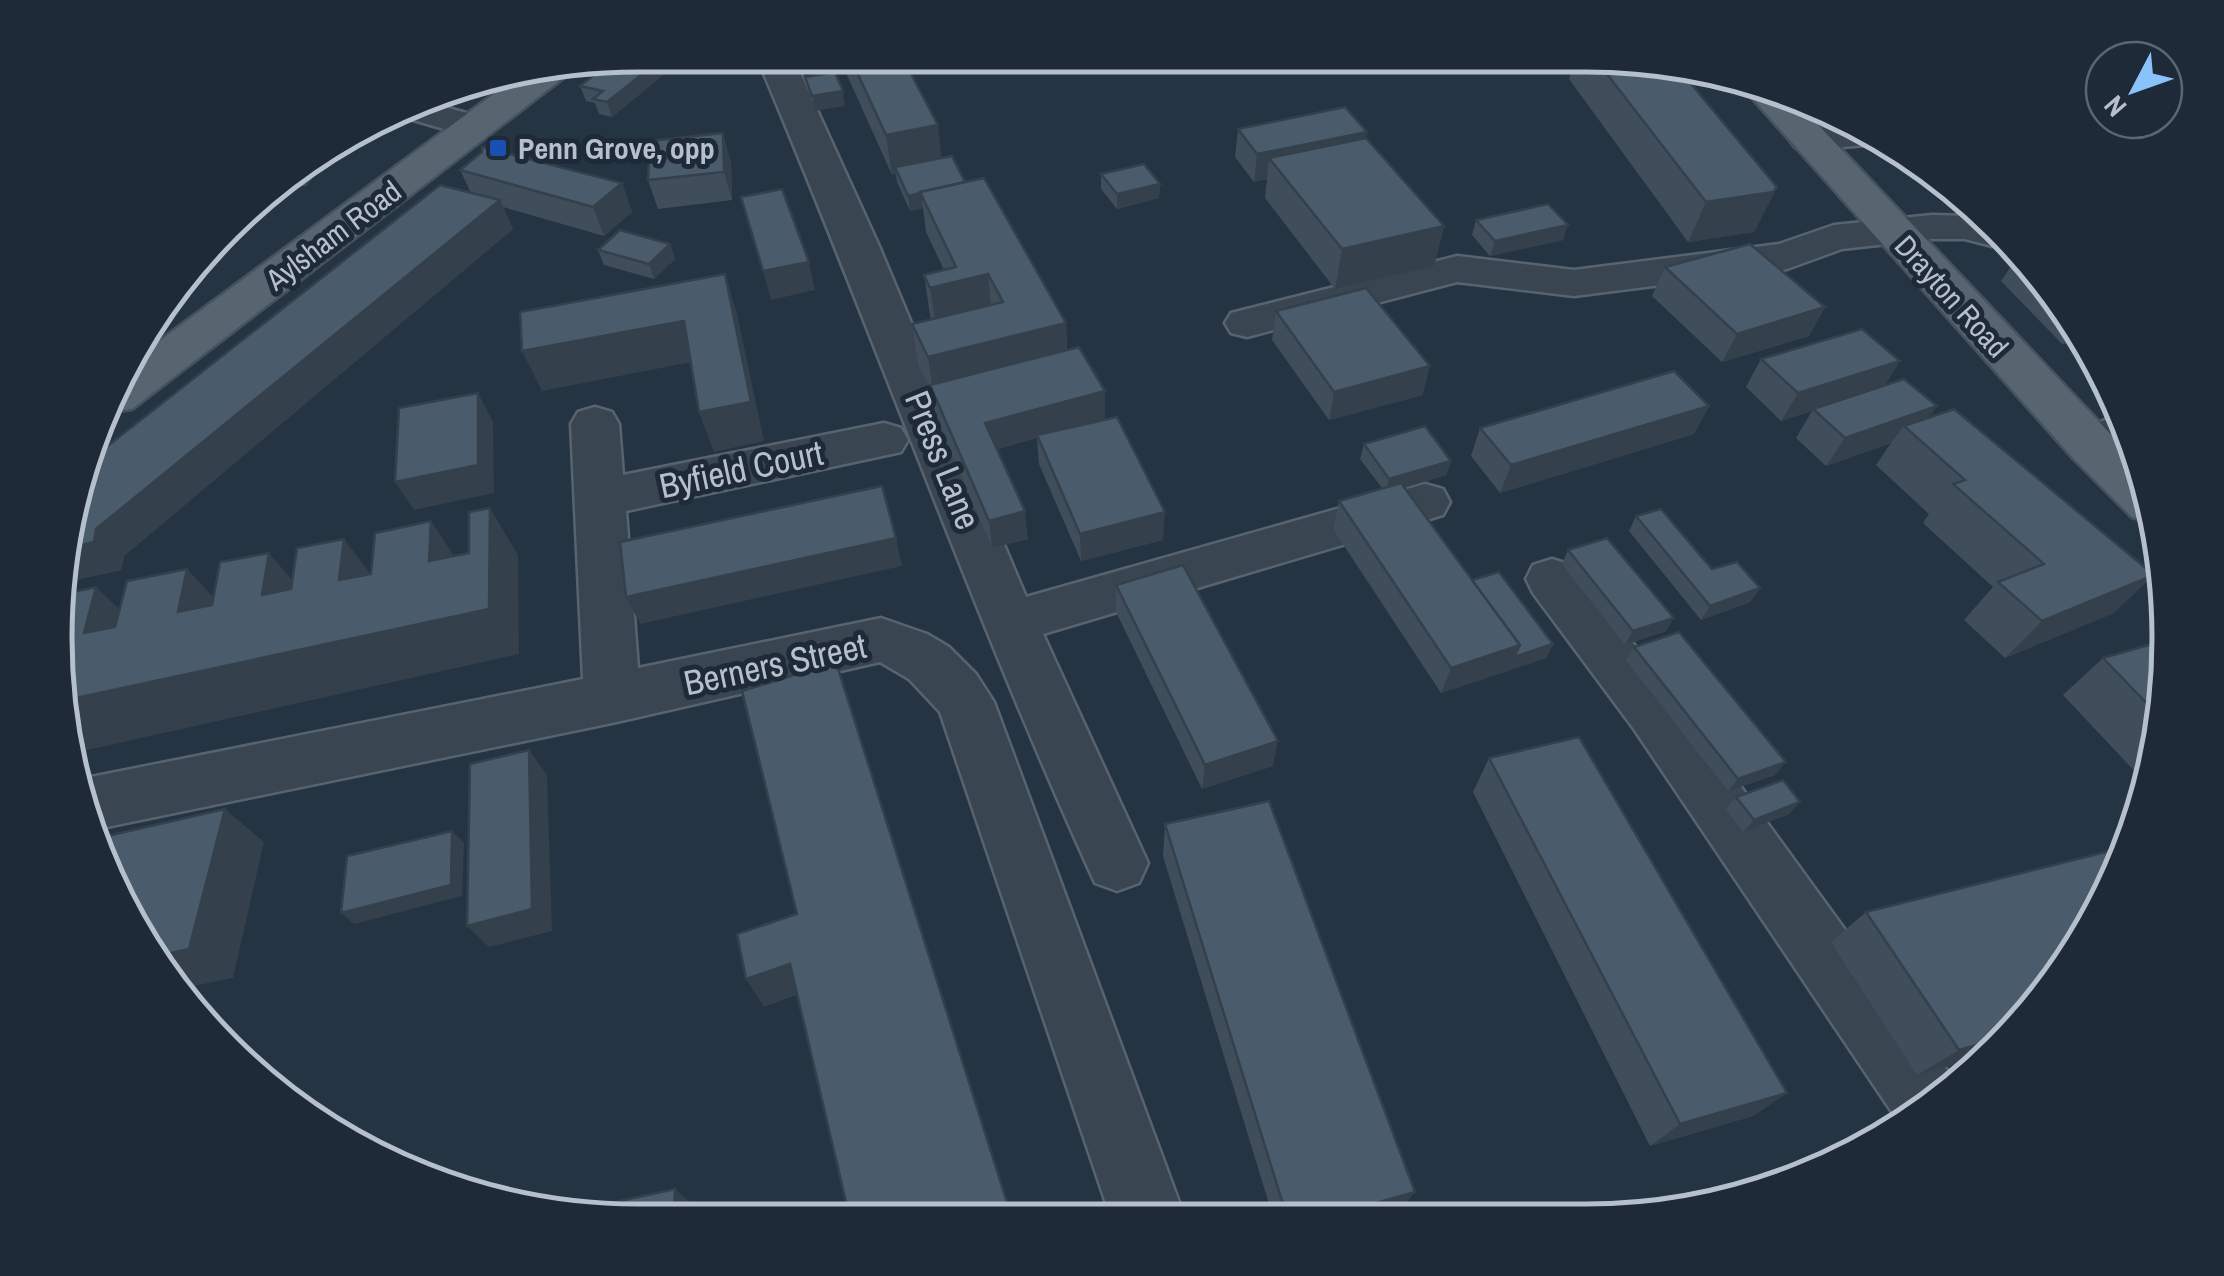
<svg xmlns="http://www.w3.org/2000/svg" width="2224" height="1276" font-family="'Archivo Narrow',sans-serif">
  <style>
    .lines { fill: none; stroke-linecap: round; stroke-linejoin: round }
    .minor-casing { stroke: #57636f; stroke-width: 5 }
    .major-casing { stroke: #46515e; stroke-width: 5 }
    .minor { fill: #394551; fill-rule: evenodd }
    .major { fill: #576571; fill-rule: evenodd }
    .wall { fill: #404e5c }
    .shaded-wall { fill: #34404b }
    .building { fill: #4a5b6b; stroke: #34404b; stroke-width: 2.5 }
    .transit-dot { fill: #1a4fb4; stroke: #1e2a37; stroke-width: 4 }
    .labels { text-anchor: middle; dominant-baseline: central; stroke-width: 10; stroke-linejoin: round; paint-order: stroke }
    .far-poi-label { font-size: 30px; font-weight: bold; fill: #b6c0cc; stroke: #1e2a37; text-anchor: start }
    .far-street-label { font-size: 30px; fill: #b6c0cc; stroke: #1e2a37 }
    .street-label { font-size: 35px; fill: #b6c0cc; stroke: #1e2a37 }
    .rim { fill: none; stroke: #b6c0cc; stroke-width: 5 }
  </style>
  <rect width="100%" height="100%" fill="#243442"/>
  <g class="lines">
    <defs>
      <g id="minor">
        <path d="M756 55H792L879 246 1026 597 1425 484 1443 489 1450 502 1443 515 1043 634 1148 863 1139 883 1117 891 1095 883C971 612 873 330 756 55Z"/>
        <polygon points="423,101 488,119 494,127 488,135 475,138 396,115"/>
        <polygon points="1858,124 1889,143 1808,150 1795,147 1789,139 1795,131"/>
        <polygon points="1932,215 1972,216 2003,244 1992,246 1965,239 1932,239 1842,249 1787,269 1574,296 1457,282 1247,337 1231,333 1225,323 1231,313 1457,256 1574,270 1779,244 1834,225"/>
        <polygon points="595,407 612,412 619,424 623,475 884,423 901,428 908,440 901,452 626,511 638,668 881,618 927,634 949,647 976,674 994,702 1185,1218 1111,1218 940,712 909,679 880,662 612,723 92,830 81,780 86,778 583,679 571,424 578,412"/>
        <polygon points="2114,416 2129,447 2090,463 2073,458 2066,446 2073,434"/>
        <polygon points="1552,559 1571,565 1674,695 1955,1081 1957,1084 1909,1123 1902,1127 1634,729 1533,593 1526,579 1533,565"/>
      </g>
      <g id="major">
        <polygon points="566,67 563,78 132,409 109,412 131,362 521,74"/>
        <polygon points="1743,80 1788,93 2136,461 2149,488 2151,522 2132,517 2073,458 1746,91"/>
      </g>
    </defs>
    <use href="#minor" class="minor-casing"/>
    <use href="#major" class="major-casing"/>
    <use href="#minor" class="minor"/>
    <use href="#major" class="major"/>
  </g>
  <g class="wall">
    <polygon points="680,55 703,55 698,59"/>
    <polygon points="838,55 901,55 942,158 965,182 1066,323 1067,350 1105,391 1105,420 1163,540 1081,561 1039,464 1037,438 997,449 1028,539 992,548 934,413 931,390 918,364 912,324 931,319 930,315 924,275 944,270 926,232 923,208 910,211 897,182 896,174 892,175"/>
    <polygon points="1546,56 1624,56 1777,187 1754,232 1688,242 1569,79 1575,58 1548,60"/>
    <polygon points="668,71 612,117 599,114 595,103 586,101 580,86"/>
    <polygon points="1238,129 1366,138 1444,226 1434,266 1335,289 1265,198 1267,179 1254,182 1235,157"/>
    <polygon points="331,150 307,186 273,186 284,175"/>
    <polygon points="731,162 732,200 658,209 648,180"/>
    <polygon points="460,170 622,183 632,212 604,236 503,207 513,229 124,556 121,570 66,582 471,193"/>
    <polygon points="1101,174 1160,184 1159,198 1117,209 1101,189"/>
    <polygon points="1476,220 1563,240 1490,256 1472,235"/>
    <polygon points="670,244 675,259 654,279 604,265 598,250"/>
    <polygon points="2018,256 2049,284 2078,342 2062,344 2001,281"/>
    <polygon points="1665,267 1825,307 1809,336 1722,362 1652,296"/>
    <polygon points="1276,311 1423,395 1329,420 1272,340"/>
    <polygon points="1761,359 1900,361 1884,386 1929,417 2114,613 2005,658 1964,620 1993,587 1923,523 1929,514 1876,465 1891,443 1826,466 1796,438 1812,411 1781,421 1746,387"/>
    <polygon points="1709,406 1694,434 1500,493 1471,456 1480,428"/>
    <polygon points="1364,444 1451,461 1446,475 1405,488 1472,580 1553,644 1546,658 1441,693 1333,529 1339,501 1382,488 1360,459"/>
    <polygon points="1636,516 1712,569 1760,588 1750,602 1701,620 1629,531"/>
    <polygon points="1568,550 1666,631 1625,645 1562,564"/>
    <polygon points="1116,585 1273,766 1202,789 1116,612"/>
    <polygon points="1634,647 1775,775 1728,791 1626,660"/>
    <polygon points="2103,658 2164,715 2142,779 2063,695"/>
    <polygon points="1489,758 1787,1093 1753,1116 1650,1146 1473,792"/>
    <polygon points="1736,797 1800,802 1789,814 1743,832 1726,809"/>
    <polygon points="1165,824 1399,1212 1380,1217 1273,1217 1163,856"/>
    <polygon points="1866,912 1999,1050 1993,1054 1917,1075 1831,942"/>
  </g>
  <g class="shaded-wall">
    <polygon points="664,57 668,71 612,117 607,102"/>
    <polygon points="843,91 845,106 815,111 812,96"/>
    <polygon points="938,125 942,164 895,167 896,174 892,175 886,135"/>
    <polygon points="1367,132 1362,160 1269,158 1267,179 1254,182 1257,154"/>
    <polygon points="723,133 731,162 732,200 724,172"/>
    <polygon points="331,150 307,186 297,168"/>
    <polygon points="622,183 632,212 604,236 593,207"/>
    <polygon points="1160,184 1159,198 1117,209 1117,194"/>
    <polygon points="1777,187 1754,232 1688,242 1706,202"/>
    <polygon points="921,194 923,208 910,211 908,196"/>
    <polygon points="500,200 513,229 124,556 121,570 66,582 69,548 96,529"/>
    <polygon points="1568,225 1563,240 1490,256 1495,241"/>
    <polygon points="1444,226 1434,266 1335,289 1342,249"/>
    <polygon points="670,244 675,259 654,279 649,264"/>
    <polygon points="809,262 815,290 771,300 763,271"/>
    <polygon points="725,274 737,314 764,441 714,452 699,412"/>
    <polygon points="988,274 992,314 936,328 930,288"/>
    <polygon points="1825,307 1809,336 1722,362 1737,334"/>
    <polygon points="684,321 697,361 542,391 522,351"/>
    <polygon points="1066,323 1067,363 933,392 928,357"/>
    <polygon points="1900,361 1881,390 1813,409 1812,411 1781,421 1798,393"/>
    <polygon points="1430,366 1423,395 1329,420 1334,392"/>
    <polygon points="1105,391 1105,420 988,451 985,423"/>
    <polygon points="478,393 493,422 494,493 414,510 395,482"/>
    <polygon points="1709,406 1694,434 1500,493 1511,465"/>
    <polygon points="1937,406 1917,435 1904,426 1891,443 1826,466 1845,438"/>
    <polygon points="1451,461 1446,475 1385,493 1389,479"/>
    <polygon points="490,508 518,555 519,654 74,753 62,701 489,609"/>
    <polygon points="1025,511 1028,539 992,548 989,521"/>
    <polygon points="1165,512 1163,540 1081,561 1080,534"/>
    <polygon points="431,521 462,568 429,561"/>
    <polygon points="896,538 902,566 640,624 626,597"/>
    <polygon points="344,539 379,585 339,580"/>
    <polygon points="269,553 308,599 262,595"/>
    <polygon points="187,569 230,615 178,612"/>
    <polygon points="2154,575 2114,613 2005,658 2042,621"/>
    <polygon points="96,587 144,633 84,633"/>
    <polygon points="1760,588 1750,602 1701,620 1710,606"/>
    <polygon points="1674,618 1666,631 1625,645 1633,631"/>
    <polygon points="1553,644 1546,658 1508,671 1514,657"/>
    <polygon points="1520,645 1508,671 1441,693 1451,668"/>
    <polygon points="1278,741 1273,766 1202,789 1205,765"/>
    <polygon points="529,750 547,775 552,931 489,947 467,926"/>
    <polygon points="1786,762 1775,775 1728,791 1738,779"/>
    <polygon points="1800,802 1789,814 1743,832 1754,820"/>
    <polygon points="225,809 264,842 233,978 179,989 158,956"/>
    <polygon points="452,831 464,843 462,896 354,924 341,913"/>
    <polygon points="790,964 805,992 764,1007 746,979"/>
    <polygon points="2009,1036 1993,1054 1917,1075 1959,1050"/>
    <polygon points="1787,1093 1753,1116 1650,1146 1680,1124"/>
    <polygon points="675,1189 703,1213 703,1219 674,1220"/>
    <polygon points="1415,1192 1399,1212 1380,1217 1326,1217"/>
  </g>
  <g class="building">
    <polygon points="638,55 655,55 664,57 607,102 593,99 603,91 580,86 615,59"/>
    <polygon points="849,55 901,55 938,125 886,135"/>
    <polygon points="1593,56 1624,56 1677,67 1777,187 1773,192 1706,202"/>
    <polygon points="835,72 843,91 812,96 805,77"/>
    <polygon points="1345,107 1367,132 1257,154 1238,129"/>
    <polygon points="723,133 724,172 648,180 650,141"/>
    <polygon points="1366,138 1444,226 1342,249 1269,158"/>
    <polygon points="482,147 622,183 593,207 460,170 482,152"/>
    <polygon points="952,156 965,182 908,196 895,167"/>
    <polygon points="1144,164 1160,184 1117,194 1101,174"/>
    <polygon points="984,178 1066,323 928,357 912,324 1003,302 988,274 930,288 924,275 956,267 920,192"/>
    <polygon points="440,185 500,200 96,529 94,542 69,548 75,487 86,463"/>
    <polygon points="782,189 809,262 763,271 741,197"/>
    <polygon points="1548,204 1568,225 1495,241 1476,220"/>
    <polygon points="620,230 670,244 649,264 598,250"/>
    <polygon points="1750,244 1825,307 1737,334 1665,267"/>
    <polygon points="725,274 751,402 699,412 684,321 522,351 520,312"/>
    <polygon points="1366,288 1430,366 1334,392 1276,311"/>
    <polygon points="1862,329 1900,361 1798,393 1761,359"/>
    <polygon points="1079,347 1105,391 985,423 1025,511 989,521 930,385"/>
    <polygon points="1674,371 1709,406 1511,465 1480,428"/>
    <polygon points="1904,379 1937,406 1845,438 1813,409"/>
    <polygon points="478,393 478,465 395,482 399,408"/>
    <polygon points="1954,409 2154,575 2042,621 1998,582 2044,564 1953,484 1965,480 1904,426"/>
    <polygon points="1117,417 1165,512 1080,534 1037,435"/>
    <polygon points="1425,426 1451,461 1389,479 1364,444"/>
    <polygon points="1401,483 1520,645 1451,668 1339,501"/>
    <polygon points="882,486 896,538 626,597 620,542"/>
    <polygon points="490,508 489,609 62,701 56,676 64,594 96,587 84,633 115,627 127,581 187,569 178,612 212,605 220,562 269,553 262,595 291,589 297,548 344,539 339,580 371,574 375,533 431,521 429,561 469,553 469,512"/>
    <polygon points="1661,509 1712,569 1737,562 1760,588 1710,606 1636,516"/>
    <polygon points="1607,538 1674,618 1633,631 1568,550"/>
    <polygon points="1183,565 1278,741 1205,765 1116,585"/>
    <polygon points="1499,572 1553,644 1514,657 1520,645 1472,580"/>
    <polygon points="1679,632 1786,762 1738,779 1634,647"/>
    <polygon points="2159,642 2164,715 2162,719 2103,658"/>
    <polygon points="836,662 1012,1218 850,1219 790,964 746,979 737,934 797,914 742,691"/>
    <polygon points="1579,737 1787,1093 1680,1124 1489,758"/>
    <polygon points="529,750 532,909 467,926 470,764"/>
    <polygon points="1783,780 1800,802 1754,820 1736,797"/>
    <polygon points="1269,801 1415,1192 1326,1217 1287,1217 1165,824"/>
    <polygon points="225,809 189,949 158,956 99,861 94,839"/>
    <polygon points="452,831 451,885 341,913 347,856"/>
    <polygon points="2118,849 2091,930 2009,1036 1959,1050 1866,912"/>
    <polygon points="675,1189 674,1220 600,1220 565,1213"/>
  </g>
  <rect class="transit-dot" x="488" y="138" width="20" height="20" rx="5"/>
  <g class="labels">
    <g class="far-poi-label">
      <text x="518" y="148">Penn Grove, opp</text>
    </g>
    <g class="far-street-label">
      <text transform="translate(333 235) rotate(-37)">Aylsham Road</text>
      <text transform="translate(1952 296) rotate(48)">Drayton Road</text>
    </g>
    <g class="street-label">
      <text transform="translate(943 460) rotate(68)">Press Lane</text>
      <text transform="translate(741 469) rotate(-12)">Byfield Court</text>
      <text transform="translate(775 664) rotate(-12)">Berners Street</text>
    </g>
  </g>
  <path d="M0 0H2224V1276H0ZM638 72H1586A566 566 0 0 1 2152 638V638A566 566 0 0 1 1586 1204H638A566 566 0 0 1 72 638V638A566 566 0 0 1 638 72Z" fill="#1e2a37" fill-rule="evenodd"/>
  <path class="rim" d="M638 72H1586A566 566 0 0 1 2152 638V638A566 566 0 0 1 1586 1204H638A566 566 0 0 1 72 638V638A566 566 0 0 1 638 72Z"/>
  <g transform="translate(2134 90) rotate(229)"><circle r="48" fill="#1e2a37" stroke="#5b6673" stroke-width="2.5"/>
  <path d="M0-8L18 38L0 25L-18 38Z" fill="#8ac2fc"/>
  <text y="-15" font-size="28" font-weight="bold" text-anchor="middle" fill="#b6c0cc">N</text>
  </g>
</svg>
